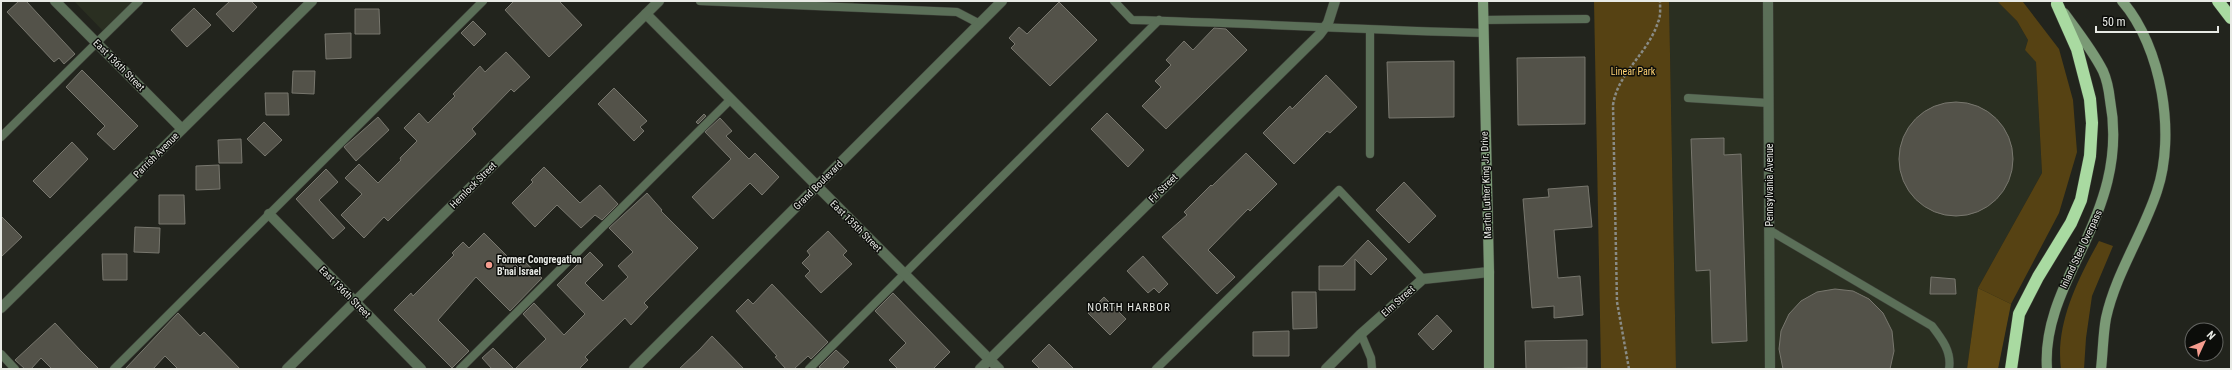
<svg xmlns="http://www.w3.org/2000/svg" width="2232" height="370" font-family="'Roboto Condensed',sans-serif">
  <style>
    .built { fill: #2a2f21 }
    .green { fill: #564213 }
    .forest { fill: #5f4914 }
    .building { fill: #535249; stroke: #78776e }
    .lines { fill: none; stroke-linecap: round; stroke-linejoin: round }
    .lane-casing { stroke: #3e4039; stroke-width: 9 }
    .street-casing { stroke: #3e4039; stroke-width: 11 }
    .secondary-casing { stroke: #3e4039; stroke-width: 11 }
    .highway-casing { stroke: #3e4039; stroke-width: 13 }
    .path { stroke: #898b85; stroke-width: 2.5; stroke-dasharray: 3 2; stroke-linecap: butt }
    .lane { stroke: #5b6f58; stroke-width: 8 }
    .street { stroke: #5b6f58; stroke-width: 10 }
    .secondary { stroke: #7b9a76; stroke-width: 10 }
    .highway { stroke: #a9daa1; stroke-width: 12 }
    .poi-dot { fill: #f59d8f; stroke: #0c0d0a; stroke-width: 1.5 }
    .labels { text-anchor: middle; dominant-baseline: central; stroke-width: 3; stroke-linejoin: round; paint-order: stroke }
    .street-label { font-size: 10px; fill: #e8eae5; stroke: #0c0d0a }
    .park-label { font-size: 10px; fill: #fed273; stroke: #0c0d0a }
    .poi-label { font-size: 10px; font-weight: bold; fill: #e8eae5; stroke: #0c0d0a; text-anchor: start }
    .neighbourhood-label { font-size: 11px; letter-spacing: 1px; fill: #e8eae5; stroke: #0c0d0a }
  </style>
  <rect width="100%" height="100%" fill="#22241d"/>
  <g class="built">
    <polygon points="74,1 139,1 106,34"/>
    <polygon points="760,1 854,1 853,7"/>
    <polygon points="1669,1 1997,1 2017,21 2028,40 2025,50 2036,61 2042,173 1978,288 1967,369 1676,369"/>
  </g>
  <g class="green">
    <polygon points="1594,1 1669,1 1676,369 1601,369"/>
    <polygon points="1997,1 2023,2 2059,49 2073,100 2077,152 2059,213 2011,304 1978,288 2042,173 2036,62 2025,50 2028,40 2017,21"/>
    <path d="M2099 241 2113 246 2092 296 2086 338 2084 369H2061C2055 324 2078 279 2099 241Z"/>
  </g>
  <polygon class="forest" points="1978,288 2011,304 1998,369 1967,369"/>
  <g class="building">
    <polygon points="19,1 26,1 75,54 64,64 59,58 54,62 7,12"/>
    <polygon points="230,1 251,1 257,7 233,32 216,14"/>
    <polygon points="514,1 559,1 582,25 549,57 505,10"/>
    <polygon points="1059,2 1097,40 1050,86 1011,48 1015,44 1009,38 1019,27 1027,34"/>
    <polygon points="194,8 211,25 187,47 171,30"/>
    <polygon points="355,9 379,9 380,34 355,34"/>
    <polygon points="473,21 486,34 474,46 461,33"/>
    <polygon points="1214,28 1226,29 1247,50 1166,129 1142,106 1161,87 1155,81 1171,65 1166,60 1184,41 1193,50"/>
    <polygon points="351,33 351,58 326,59 325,34"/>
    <polygon points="506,52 530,77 514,92 511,89 472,129 476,134 388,221 384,217 364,238 341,215 362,194 345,178 359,164 378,183 401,160 400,158 417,141 404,128 419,113 428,123 455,96 453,94 480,66 485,72"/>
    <polygon points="1585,57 1585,124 1518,125 1517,58"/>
    <polygon points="1454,61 1454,117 1389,118 1387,62"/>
    <polygon points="82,70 138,126 114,150 97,134 105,126 66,87"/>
    <polygon points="293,71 315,71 314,94 292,93"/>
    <polygon points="1326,75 1357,107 1330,133 1327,131 1294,164 1263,133 1290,106 1292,109"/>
    <polygon points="614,88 647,121 640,127 644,131 634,141 598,104"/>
    <polygon points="265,93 288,93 289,115 266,115"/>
    <circle cx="1956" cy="159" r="57"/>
    <polygon points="1107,113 1144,150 1128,167 1091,129"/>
    <polygon points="704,114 706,116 698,124 696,122"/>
    <polygon points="378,117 389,130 356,161 344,147"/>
    <polygon points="720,118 732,131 726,136 749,159 755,153 779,177 762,195 750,183 713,219 692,197 731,159 705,132"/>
    <polygon points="264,122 282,140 265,156 247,139"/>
    <polygon points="1724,138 1724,155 1741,154 1747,341 1712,343 1710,270 1696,271 1691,139"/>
    <polygon points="241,139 242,163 219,163 218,140"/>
    <polygon points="72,142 88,159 50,198 33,181"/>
    <polygon points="1246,153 1277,184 1250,211 1248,209 1208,250 1235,277 1217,294 1162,237 1187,215 1184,212 1211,185 1212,186"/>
    <polygon points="219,165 220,189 196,190 196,166"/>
    <polygon points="544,167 580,203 600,185 618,204 602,220 595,215 581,228 557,205 535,227 512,203 533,182 531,180"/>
    <polygon points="326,169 338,182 319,200 345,228 333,239 296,199"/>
    <polygon points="1404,182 1436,216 1409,243 1376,210"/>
    <polygon points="1588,186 1592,227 1554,230 1558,278 1580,276 1583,315 1554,318 1554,306 1532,308 1523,199 1549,197 1548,189"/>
    <polygon points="647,193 662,210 661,211 698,248 644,303 648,307 631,325 625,318 585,357 588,360 579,369 515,369 546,339 523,314 534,303 564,335 585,314 557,285 590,252 603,265 585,283 603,301 628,277 618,266 633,252 609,228"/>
    <polygon points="159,195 184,195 185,224 159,224"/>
    <polygon points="1,216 22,237 1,257"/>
    <polygon points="135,227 160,228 159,253 134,252"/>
    <polygon points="828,231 847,251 843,255 852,264 821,293 805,276 810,271 802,263 810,255 807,251"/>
    <polygon points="484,233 518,267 524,261 542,278 510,311 476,277 438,320 469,351 452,368 394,310 411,293 413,296 454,255 452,253 463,242 469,248"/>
    <polygon points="1368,240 1387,259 1371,275 1355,259 1355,290 1319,290 1319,266 1343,266"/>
    <polygon points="102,254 127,254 127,280 103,280"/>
    <polygon points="1143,256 1168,284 1159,293 1154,288 1148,293 1127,271"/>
    <polygon points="1931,277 1955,279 1956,294 1930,294"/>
    <polygon points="772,284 828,342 811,359 808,356 794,369 786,369 775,357 777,356 736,311 748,299 753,304"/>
    <polygon points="1835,289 1853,291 1869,299 1883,313 1892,331 1894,351 1890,369 1783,369 1779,349 1781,331 1789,314 1801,301 1817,292"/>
    <polygon points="1292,292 1316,292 1317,328 1293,329"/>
    <polygon points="893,293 950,352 933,369 898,369 889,360 906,343 875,311"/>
    <polygon points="1104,297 1126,319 1110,335 1088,313"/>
    <polygon points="178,313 200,336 204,332 240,369 178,369 165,356 153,369 125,369"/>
    <polygon points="1437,315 1452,331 1433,350 1418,334"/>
    <polygon points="55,323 80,350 99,369 52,369 41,358 31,369 25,369 15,360"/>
    <polygon points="1289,331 1289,356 1253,356 1253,332"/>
    <polygon points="712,336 744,369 679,369 700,349"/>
    <polygon points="1587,340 1587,368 1526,369 1525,341"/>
    <polygon points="1049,344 1074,369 1040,369 1032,361"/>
    <polygon points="493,348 514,369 492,369 482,358"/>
    <polygon points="836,350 849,362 842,369 822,369 819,367"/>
  </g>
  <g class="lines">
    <defs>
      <g id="lane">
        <polyline points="700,1 957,12 980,24"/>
        <path d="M1114 1 1132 20C1249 23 1366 30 1484 33"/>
        <polyline points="1483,20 1586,19"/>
        <polyline points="1370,30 1370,154"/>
        <polyline points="1688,98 1768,103"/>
        <polyline points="1,137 139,1"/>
        <path d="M1769 230 1932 326C1942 339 1952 352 1949 369"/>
        <polyline points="1361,334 1371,358 1372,369"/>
        <polyline points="1,354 15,369"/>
        <polyline points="114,369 483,1"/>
        <polyline points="460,369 731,99"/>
        <polyline points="809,369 1159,20"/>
        <polyline points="1156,369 1339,190 1423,279"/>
      </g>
      <g id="street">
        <polyline points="55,1 182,129"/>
        <polyline points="1768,1 1770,369"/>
        <polyline points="646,14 999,369"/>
        <polyline points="269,214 421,369"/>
        <polyline points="1,308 312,1"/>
        <polyline points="287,369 659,1"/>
        <polyline points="634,369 1002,1"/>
        <polyline points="980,369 1319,35 1328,23 1335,1"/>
        <polyline points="1326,369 1361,334 1423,279 1489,272"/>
      </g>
      <g id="secondary">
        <polyline points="1483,1 1489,272 1489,369"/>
        <path d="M2047 369C2044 329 2061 292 2078 257 2103 206 2121 158 2110 100 2109 91 2107 80 2103 71 2093 51 2078 32 2064 13"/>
        <path d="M2101 369C2103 352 2103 334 2106 318 2116 273 2143 234 2157 191 2176 135 2162 47 2122 1"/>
      </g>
      <g id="highway">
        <polyline points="2218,1 2231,18"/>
        <polyline points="2011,369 2019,314 2038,277 2071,223 2081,200 2090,156 2092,123 2090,99 2077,49 2057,4"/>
      </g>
    </defs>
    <use href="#lane" class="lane-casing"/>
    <use href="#street" class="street-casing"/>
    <use href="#secondary" class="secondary-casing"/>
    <use href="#highway" class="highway-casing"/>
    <path class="path" d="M1629 369 1617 302 1613 105C1618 72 1648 54 1658 22 1661 16 1660 8 1660 1"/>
    <use href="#lane" class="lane"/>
    <use href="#street" class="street"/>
    <use href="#secondary" class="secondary"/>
    <use href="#highway" class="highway"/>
  </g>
  <circle class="poi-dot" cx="489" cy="265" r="4"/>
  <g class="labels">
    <g class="street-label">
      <text transform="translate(119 65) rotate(45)">East 136th Street</text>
      <text transform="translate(156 155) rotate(-45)">Parrish Avenue</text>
      <text transform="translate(473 185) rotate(-45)">Hemlock Street</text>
      <text transform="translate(818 185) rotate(-45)">Grand Boulevard</text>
      <text transform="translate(1486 185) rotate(-92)">Martin Luther King Jr. Drive</text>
      <text transform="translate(1769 185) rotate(-90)">Pennsylvania Avenue</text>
      <text transform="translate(1163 188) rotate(-45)">Fir Street</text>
      <text transform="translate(856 226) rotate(45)">East 135th Street</text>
      <text transform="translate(2081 249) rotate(-65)">Inland Steel Overpass</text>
      <text transform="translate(345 292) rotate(45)">East 136th Street</text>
      <text transform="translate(1398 301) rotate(-42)">Elm Street</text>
    </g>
    <g class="park-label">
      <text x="1633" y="71">Linear Park</text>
    </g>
    <g class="poi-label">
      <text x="497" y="259">Former Congregation<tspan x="497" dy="12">B'nai Israel</tspan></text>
    </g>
    <g class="neighbourhood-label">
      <text x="1129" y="307">NORTH HARBOR</text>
    </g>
  </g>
  <rect width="2232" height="370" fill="none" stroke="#e8eae5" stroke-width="4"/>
  <g transform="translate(2204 342) rotate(46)"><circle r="19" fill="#0c0d0a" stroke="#646562"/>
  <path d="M0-3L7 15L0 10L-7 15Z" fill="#f59d8f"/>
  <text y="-6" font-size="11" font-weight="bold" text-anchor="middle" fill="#e8eae5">N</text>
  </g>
  <path d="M2096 26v6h122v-6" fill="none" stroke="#e8eae5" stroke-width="2"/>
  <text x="2102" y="26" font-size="12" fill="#e8eae5" stroke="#0c0d0a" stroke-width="3" paint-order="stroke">50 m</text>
</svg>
